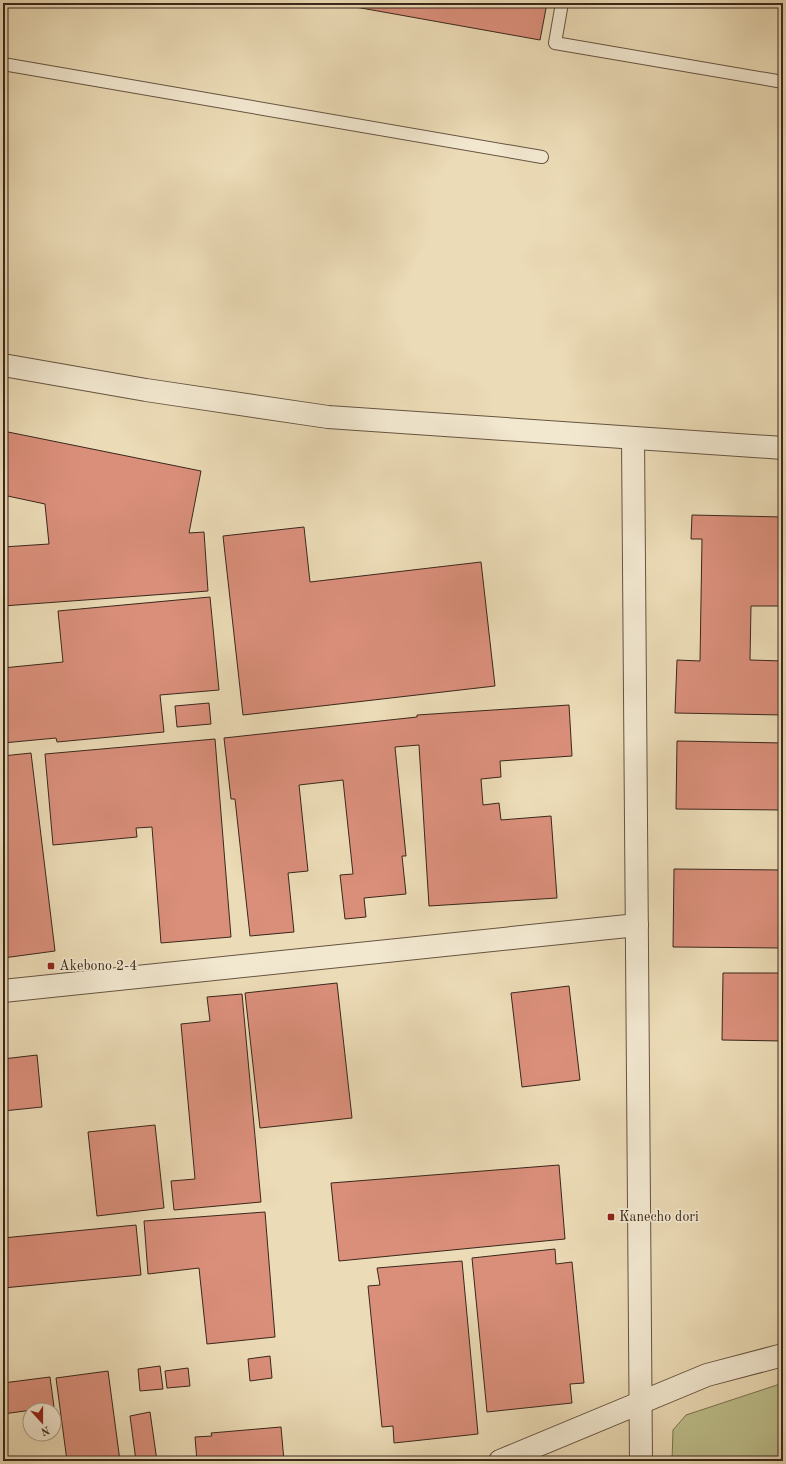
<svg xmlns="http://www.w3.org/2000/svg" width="786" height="1464" font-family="'Old Standard TT',serif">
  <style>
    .green { fill: #bcbe8b; stroke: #7b7252 }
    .building { fill: #da8f7b; stroke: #3a271a }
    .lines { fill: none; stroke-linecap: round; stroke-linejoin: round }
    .lane-casing { stroke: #665441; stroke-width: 14 }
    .street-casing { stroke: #665441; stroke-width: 24 }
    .lane { stroke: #f2e8d0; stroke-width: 12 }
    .street { stroke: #f2e8d0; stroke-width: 22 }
    .poi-dot { fill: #8f2418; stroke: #f2e8d0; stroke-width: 1.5 }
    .labels { text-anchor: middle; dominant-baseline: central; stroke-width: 3.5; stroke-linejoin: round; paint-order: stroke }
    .poi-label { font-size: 14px; fill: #3a271a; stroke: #f2e8d0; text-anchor: start }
  </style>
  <rect width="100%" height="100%" fill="#ebdbb6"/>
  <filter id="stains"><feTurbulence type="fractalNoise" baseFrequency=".005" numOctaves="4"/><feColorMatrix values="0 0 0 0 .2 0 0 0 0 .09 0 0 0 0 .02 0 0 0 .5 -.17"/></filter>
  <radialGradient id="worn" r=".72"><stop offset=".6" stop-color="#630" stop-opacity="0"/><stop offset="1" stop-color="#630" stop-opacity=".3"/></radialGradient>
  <polygon class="green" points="783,1383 783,1461 672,1461 673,1430 686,1415"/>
  <g class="building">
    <polygon points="333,3 547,3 540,40"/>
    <polygon points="3,431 201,471 189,533 204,532 208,591 3,606 3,547 49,544 45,504 3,495"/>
    <polygon points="692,515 783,517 783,606 751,606 750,660 783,661 783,715 675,713 677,660 700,661 702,539 691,539"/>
    <polygon points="304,527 310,582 481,562 495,686 243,715 223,536"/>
    <polygon points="210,597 219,690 160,695 164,732 57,742 56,738 3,743 3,668 63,662 58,611"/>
    <polygon points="209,703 211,724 177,727 175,706"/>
    <polygon points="569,705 572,756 500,761 501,777 481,779 483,805 499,803 501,820 551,816 557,898 429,906 419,745 395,747 406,856 402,856 406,894 364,898 366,917 345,919 340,875 353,874 343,780 299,785 308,871 288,873 294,932 250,936 235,799 231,799 224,738 417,717 417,715"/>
    <polygon points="215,739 231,937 161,943 152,827 136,828 137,837 53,845 45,754"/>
    <polygon points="677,741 783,743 783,810 676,809"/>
    <polygon points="31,753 55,951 3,958 3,756"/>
    <polygon points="674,869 783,870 783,948 673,947"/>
    <polygon points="723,973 783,973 783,1041 722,1040"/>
    <polygon points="337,983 352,1118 260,1128 245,993"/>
    <polygon points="569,986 580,1080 522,1087 511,993"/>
    <polygon points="242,994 261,1202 174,1210 171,1181 195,1179 181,1024 210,1021 207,997"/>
    <polygon points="37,1055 42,1107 3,1111 3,1059"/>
    <polygon points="155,1125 164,1208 97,1216 88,1132"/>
    <polygon points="559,1165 565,1239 339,1261 331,1183"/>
    <polygon points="265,1212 275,1337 207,1344 199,1268 148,1274 144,1221"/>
    <polygon points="136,1225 141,1275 3,1288 3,1238"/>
    <polygon points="555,1249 556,1264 572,1262 584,1383 570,1384 572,1403 487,1412 472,1258"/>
    <polygon points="462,1261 478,1434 394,1443 393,1426 382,1427 368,1286 380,1285 377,1268"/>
    <polygon points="270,1356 272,1378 250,1381 248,1359"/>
    <polygon points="160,1366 163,1389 140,1391 138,1369"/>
    <polygon points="188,1368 190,1386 167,1388 165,1371"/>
    <polygon points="108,1371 120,1461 67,1461 56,1378"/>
    <polygon points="50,1377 54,1407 3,1414 3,1383"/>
    <polygon points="150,1412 157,1461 136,1461 130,1416"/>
    <polygon points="281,1427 284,1461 197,1461 195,1437 212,1436 211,1433"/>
  </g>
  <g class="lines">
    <defs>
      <g id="lane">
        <polyline points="562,3 555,43 783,82"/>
        <polyline points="3,64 542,157"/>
      </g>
      <g id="street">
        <polyline points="3,365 146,390 328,417 783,448"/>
        <polyline points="633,438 641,1461"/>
        <polyline points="3,991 637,925"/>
        <polyline points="500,1461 707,1375 783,1355"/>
      </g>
    </defs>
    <use href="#lane" class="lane-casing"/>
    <use href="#street" class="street-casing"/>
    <use href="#lane" class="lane"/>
    <use href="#street" class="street"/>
  </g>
  <g class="poi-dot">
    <rect x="47" y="962" width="8" height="8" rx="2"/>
    <rect x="607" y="1213" width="8" height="8" rx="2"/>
  </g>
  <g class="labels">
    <g class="poi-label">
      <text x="59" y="966">Akebono 2-4</text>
      <text x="619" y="1217">Kanecho dori</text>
    </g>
  </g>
  <rect width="786" height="1464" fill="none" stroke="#ebdbb6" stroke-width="16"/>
  <rect x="4" y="4" width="778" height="1456" fill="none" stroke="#3a271a" stroke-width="2"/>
  <rect x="8" y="8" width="770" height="1448" fill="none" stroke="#3a271a"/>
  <g transform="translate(42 1422) rotate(159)"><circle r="19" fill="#f2e8d0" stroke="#a89b87"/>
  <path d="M0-3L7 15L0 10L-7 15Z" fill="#8f2418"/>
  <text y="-6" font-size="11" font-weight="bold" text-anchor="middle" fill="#3a271a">N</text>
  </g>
  <rect width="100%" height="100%" filter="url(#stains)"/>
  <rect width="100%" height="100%" fill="url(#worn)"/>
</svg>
